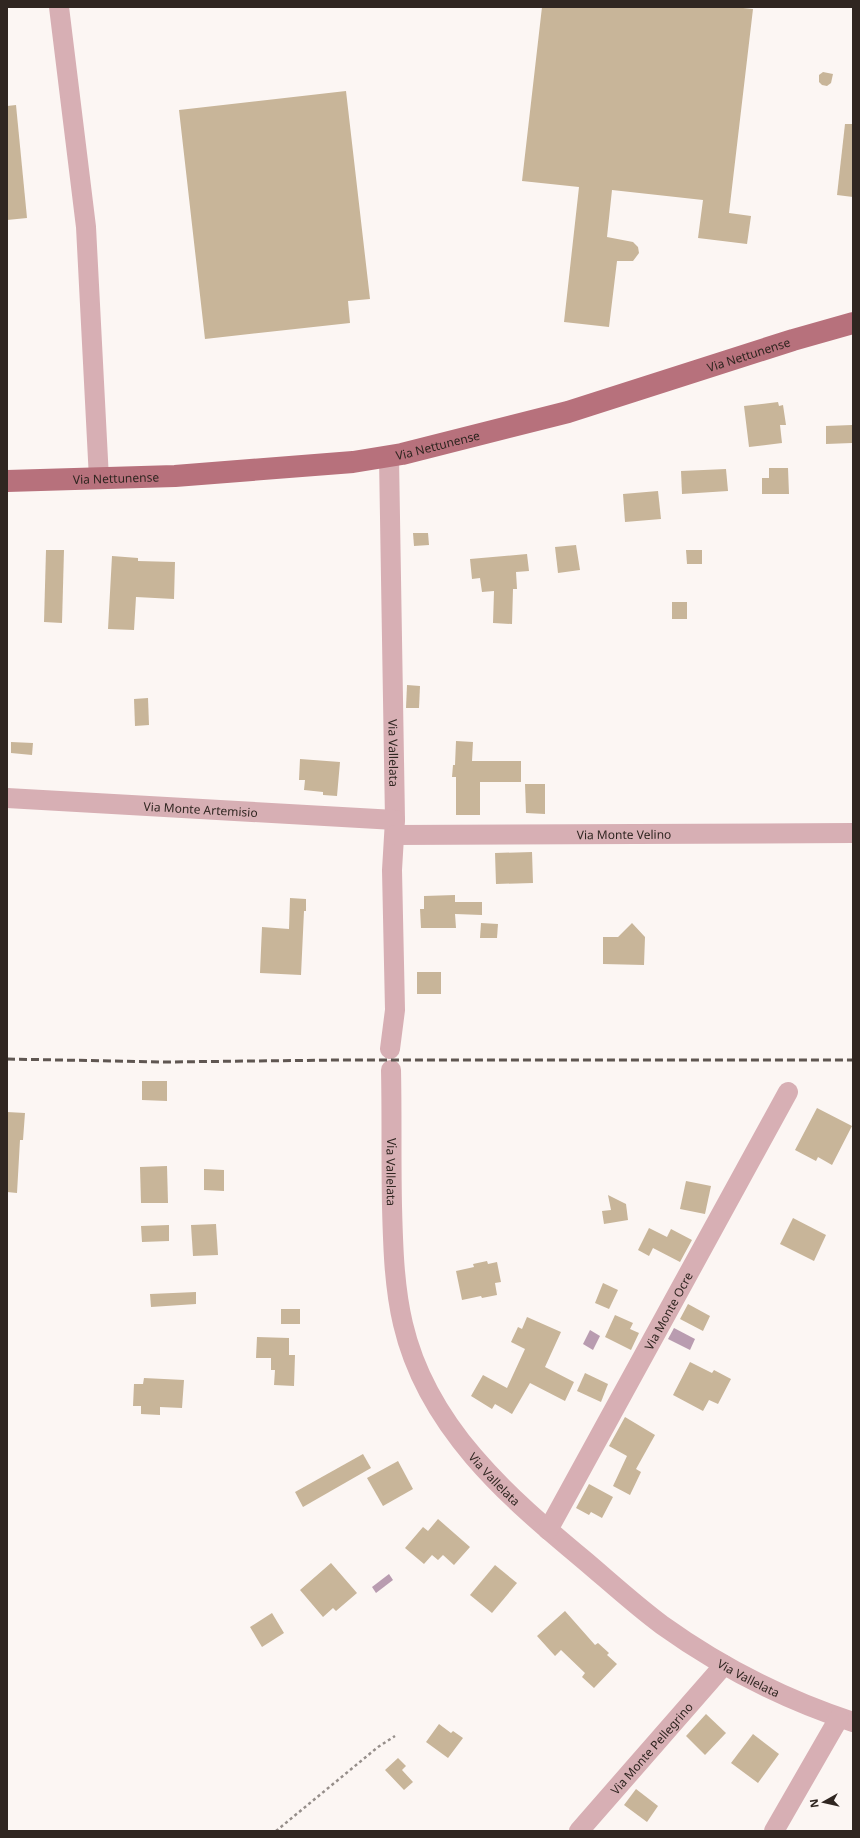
<svg xmlns="http://www.w3.org/2000/svg" width="860" height="1838" font-family="'Noto Sans',sans-serif">
  <style>
    .water { fill: #b99cb0 }
    .building { fill: #c8b599 }
    .lines { fill: none; stroke-linecap: round; stroke-linejoin: round }
    .path { stroke: #968e8a; stroke-width: 2.5; stroke-dasharray: 3 3; stroke-linecap: butt }
    .minor { stroke: #d7afb4; stroke-width: 20 }
    .major { stroke: #b7717c; stroke-width: 22 }
    .rail { stroke: #5f5651; stroke-width: 3; stroke-dasharray: 8 4; stroke-linecap: butt }
    .labels { text-anchor: middle; dominant-baseline: central; stroke-width: 4; stroke-linejoin: round; paint-order: stroke }
    .street-label { font-size: 12px; fill: #302621; stroke: #fcf6f3 }
  </style>
  <rect width="100%" height="100%" fill="#fcf6f3"/>
  <g class="water">
    <polygon points="674,1328 695,1339 690,1350 668,1339"/>
    <polygon points="590,1330 600,1336 593,1350 583,1344"/>
    <polygon points="389,1574 393,1580 376,1593 372,1587"/>
  </g>
  <g class="building">
    <polygon points="542,7 733,7 753,9 729,213 751,216 747,244 698,238 703,200 612,190 607,237 633,242 638,247 639,253 633,261 617,261 609,327 564,322 579,187 522,181"/>
    <polygon points="823,72 833,74 831,83 827,86 822,85 819,82 819,75"/>
    <polygon points="346,91 370,299 348,301 350,323 205,339 179,110"/>
    <polygon points="16,105 27,218 7,220 7,106"/>
    <polygon points="845,124 853,124 853,197 837,195"/>
    <polygon points="778,402 779,406 783,405 786,425 780,425 782,443 749,447 744,406"/>
    <polygon points="852,425 852,443 826,444 826,426"/>
    <polygon points="769,468 788,468 789,494 762,494 762,478 769,478"/>
    <polygon points="726,469 728,491 682,494 681,471"/>
    <polygon points="658,491 661,519 625,522 623,494"/>
    <polygon points="413,533 428,533 429,545 414,546"/>
    <polygon points="576,545 580,570 558,573 555,547"/>
    <polygon points="46,550 64,550 62,623 44,622"/>
    <polygon points="686,550 702,550 702,564 687,564"/>
    <polygon points="527,554 529,571 516,572 517,589 513,589 512,624 493,623 494,591 482,592 480,578 472,579 470,559"/>
    <polygon points="112,556 138,558 138,561 175,562 174,599 136,597 134,630 108,629"/>
    <rect x="672" y="602" width="15" height="17"/>
    <polygon points="407,685 420,686 419,708 406,708"/>
    <polygon points="148,698 149,725 135,726 134,699"/>
    <polygon points="456,741 473,742 472,761 521,761 521,782 480,782 480,815 456,815 456,777 452,777 453,765 455,765"/>
    <polygon points="11,742 33,743 32,755 11,753"/>
    <polygon points="300,759 340,762 337,796 323,795 323,792 304,790 305,780 299,780"/>
    <polygon points="525,784 545,784 545,814 526,813"/>
    <polygon points="532,852 533,883 496,884 495,853"/>
    <polygon points="455,895 455,902 482,902 482,915 455,914 456,928 421,928 420,909 424,909 424,896"/>
    <polygon points="290,898 306,899 306,911 304,911 301,975 260,973 262,927 289,929"/>
    <polygon points="481,923 498,924 497,938 480,938"/>
    <polygon points="632,923 645,937 644,965 603,964 603,937 618,937"/>
    <rect x="417" y="972" width="24" height="22"/>
    <polygon points="142,1081 167,1081 167,1101 142,1100"/>
    <polygon points="817,1108 852,1126 832,1165 818,1157 816,1161 795,1150"/>
    <polygon points="7,1112 25,1113 23,1140 20,1140 17,1193 7,1192"/>
    <polygon points="167,1166 168,1203 141,1203 140,1167"/>
    <polygon points="204,1169 224,1170 224,1191 204,1190"/>
    <polygon points="686,1181 711,1186 705,1214 680,1209"/>
    <polygon points="608,1195 626,1204 628,1220 604,1224 602,1211 611,1210"/>
    <polygon points="793,1218 826,1235 814,1261 780,1244"/>
    <polygon points="216,1224 218,1255 193,1256 191,1225"/>
    <polygon points="169,1225 169,1241 142,1242 141,1226"/>
    <polygon points="649,1228 667,1237 671,1229 692,1240 680,1262 653,1248 649,1256 638,1250"/>
    <polygon points="487,1261 488,1264 497,1262 501,1282 495,1283 497,1295 482,1298 481,1296 462,1300 456,1271 474,1267 473,1264"/>
    <polygon points="603,1283 618,1290 609,1309 595,1303"/>
    <polygon points="196,1292 196,1304 151,1307 150,1294"/>
    <polygon points="688,1304 710,1316 703,1331 680,1319"/>
    <rect x="281" y="1309" width="19" height="15"/>
    <polygon points="615,1315 633,1323 630,1329 639,1333 631,1350 605,1337"/>
    <polygon points="527,1317 561,1332 545,1367 574,1382 565,1401 530,1383 512,1414 495,1404 492,1409 471,1396 483,1375 507,1388 525,1349 511,1342 518,1327 522,1329"/>
    <polygon points="257,1337 289,1338 289,1355 295,1355 294,1386 274,1385 275,1370 271,1370 271,1358 256,1358"/>
    <polygon points="690,1362 712,1373 714,1370 731,1379 718,1404 709,1400 703,1411 673,1395"/>
    <polygon points="585,1373 608,1384 601,1402 577,1391"/>
    <polygon points="144,1378 184,1380 182,1408 160,1407 160,1415 141,1414 141,1406 133,1406 134,1384 143,1384"/>
    <polygon points="625,1417 655,1435 636,1469 641,1472 630,1495 613,1486 627,1456 609,1446"/>
    <polygon points="363,1454 371,1468 303,1507 295,1492"/>
    <polygon points="398,1461 413,1489 383,1506 367,1478"/>
    <polygon points="589,1484 613,1497 602,1518 591,1512 589,1515 576,1508"/>
    <polygon points="438,1519 470,1547 454,1565 443,1555 438,1560 432,1555 424,1564 405,1548 423,1527 428,1531"/>
    <polygon points="331,1563 357,1593 336,1611 333,1608 323,1617 300,1590"/>
    <polygon points="495,1565 517,1583 492,1613 470,1595"/>
    <polygon points="565,1611 595,1645 598,1643 609,1653 607,1655 617,1664 594,1688 582,1677 585,1673 561,1650 555,1656 537,1636"/>
    <polygon points="272,1613 284,1633 262,1647 250,1627"/>
    <polygon points="706,1714 726,1733 705,1755 686,1736"/>
    <polygon points="439,1724 451,1733 453,1731 463,1738 448,1758 426,1742"/>
    <polygon points="753,1734 779,1754 758,1783 731,1763"/>
    <polygon points="398,1758 406,1766 402,1770 413,1782 404,1790 385,1770"/>
    <polygon points="636,1789 658,1806 647,1822 624,1805"/>
  </g>
  <g class="lines">
    <polyline class="path" points="276,1831 378,1747 395,1736"/>
    <g class="minor">
      <polyline points="59,7 86,227 99,479"/>
      <path id="s1" d="M389 457 395 820 392 870 395 1010 390 1049"/>
      <path id="s2" d="M7 798 395 820"/>
      <path id="s3" d="M395 835 853 833"/>
      <path id="s4" d="M391 1070C392 1115 391 1161 392 1206 393 1245 394 1286 403 1324 427 1427 507 1496 584 1560 610 1582 635 1605 662 1625 722 1668 783 1699 853 1722"/>
      <path id="s5" d="M548 1530 788 1092"/>
      <path id="s6" d="M579 1831 724 1665"/>
      <polyline points="774,1831 839,1718"/>
    </g>
    <path class="major" id="s7" d="M7 481 175 476 353 462 402 454 568 412 793 340 853 323"/>
    <polyline class="rail" points="7,1059 165,1062 342,1060 853,1060"/>
  </g>
  <g class="labels">
    <g class="street-label">
      <text stroke="none"><textPath href="#s7" startOffset="757">Via Nettunense</textPath></text>
      <text stroke="none"><textPath href="#s7" startOffset="433">Via Nettunense</textPath></text>
      <text stroke="none"><textPath href="#s7" startOffset="109">Via Nettunense</textPath></text>
      <text stroke="none"><textPath href="#s1" startOffset="296">Via Vallelata</textPath></text>
      <text stroke="none"><textPath href="#s2" startOffset="194">Via Monte Artemisio</textPath></text>
      <text stroke="none"><textPath href="#s3" startOffset="229">Via Monte Velino</textPath></text>
      <text stroke="none"><textPath href="#s4" startOffset="102">Via Vallelata</textPath></text>
      <text stroke="none"><textPath href="#s5" startOffset="250">Via Monte Ocre</textPath></text>
      <text stroke="none"><textPath href="#s4" startOffset="437">Via Vallelata</textPath></text>
      <text stroke="none"><textPath href="#s4" startOffset="761">Via Vallelata</textPath></text>
      <text stroke="none"><textPath href="#s6" startOffset="110">Via Monte Pellegrino</textPath></text>
    </g>
  </g>
  <rect width="860" height="1838" fill="none" stroke="#302621" stroke-width="16"/>
  <g transform="translate(824 1802) rotate(262)" stroke="#fcf6f3" stroke-width="3" paint-order="stroke">
  <path d="M0-3L7 15L0 10L-7 15Z" fill="#302621"/>
  <text y="-6" font-size="11" font-weight="bold" text-anchor="middle" fill="#302621">N</text>
  </g>
</svg>
